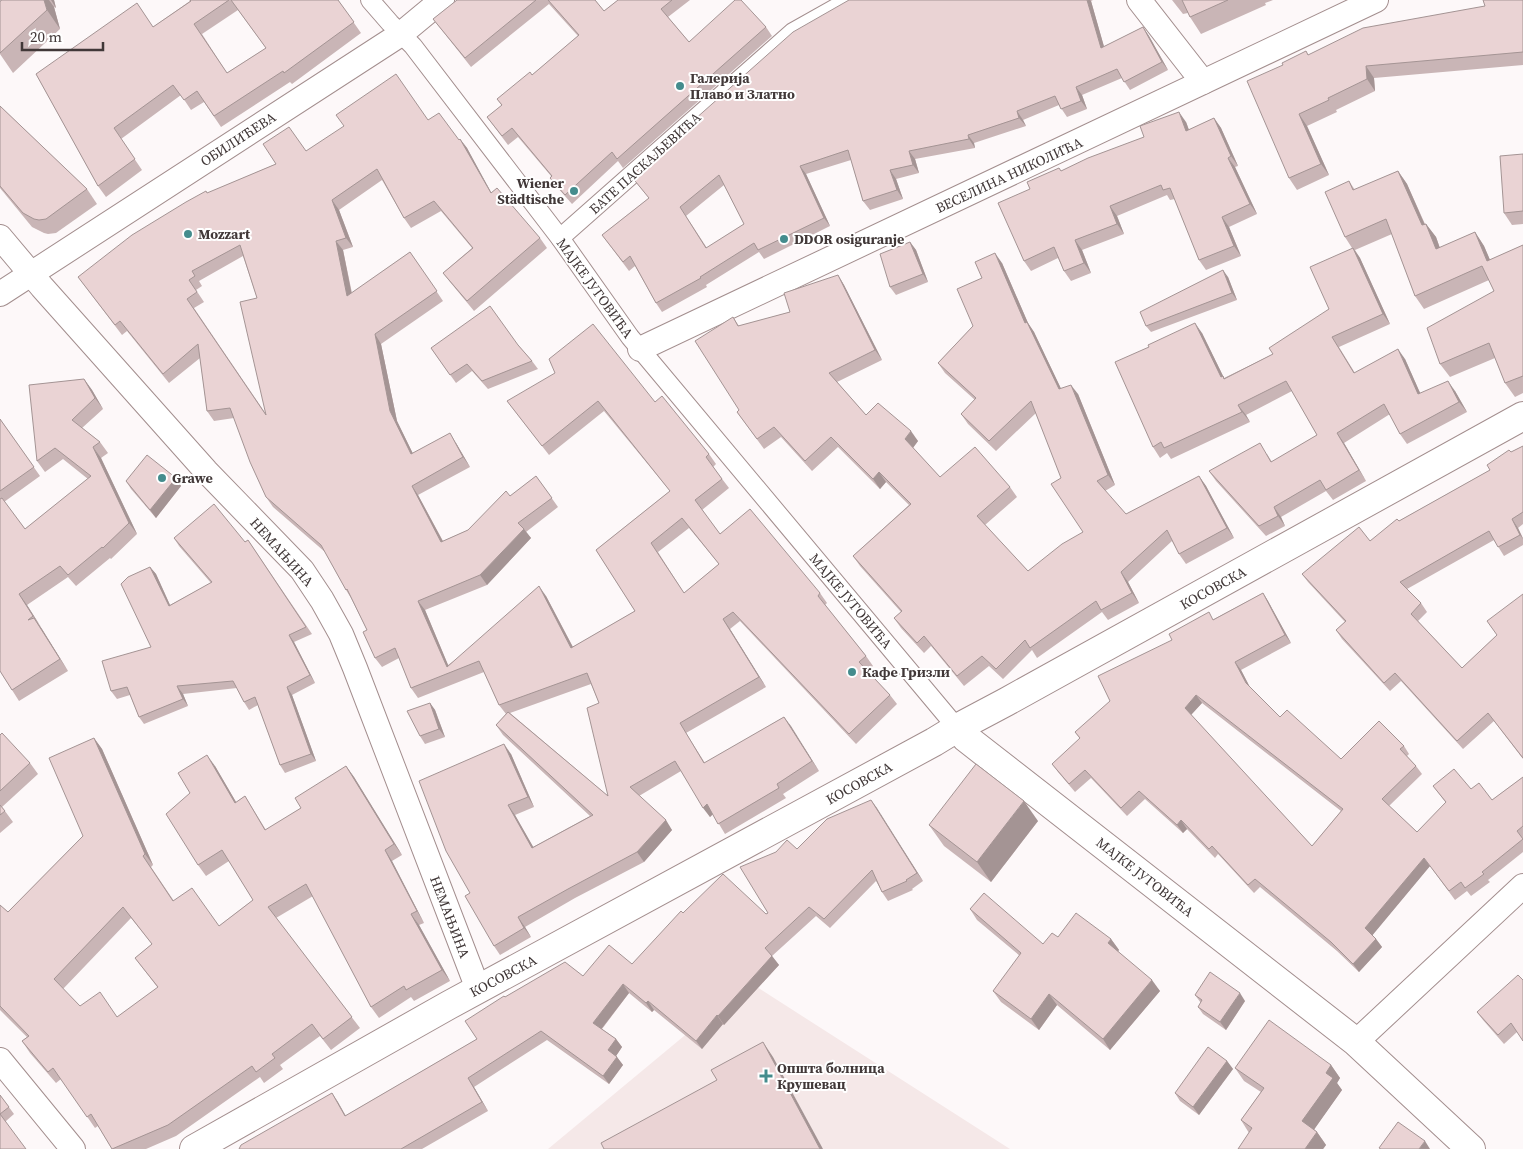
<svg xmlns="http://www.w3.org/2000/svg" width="1523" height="1149" font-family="'Source Serif 4',serif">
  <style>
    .built { fill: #f5e8e8 }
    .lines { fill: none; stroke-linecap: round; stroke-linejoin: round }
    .pedestrian-casing { stroke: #a38e8e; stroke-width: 20 }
    .minor-casing { stroke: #a38e8e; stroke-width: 26 }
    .tertiary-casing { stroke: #a38e8e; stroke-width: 30 }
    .pedestrian { stroke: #fff; stroke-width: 18 }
    .minor { stroke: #fff; stroke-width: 24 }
    .tertiary { stroke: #fff; stroke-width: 28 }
    .wall { fill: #c9b5b6; fill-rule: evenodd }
    .shaded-wall { fill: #a49494 }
    .building { fill: #ead3d4; stroke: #a49494; fill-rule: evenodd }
    .poi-dot { fill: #448c8d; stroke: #fff; stroke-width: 2 }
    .labels { text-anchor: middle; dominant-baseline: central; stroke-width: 4; stroke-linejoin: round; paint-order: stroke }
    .poi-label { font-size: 14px; font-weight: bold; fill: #413838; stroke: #fff; text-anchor: start }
    .street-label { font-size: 14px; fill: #413838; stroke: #fff }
  </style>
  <rect width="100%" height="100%" fill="#fdf8f9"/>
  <polygon class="built" points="749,982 1010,1149 548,1149"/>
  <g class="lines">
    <defs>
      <g id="pedestrian">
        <polyline points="370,0 390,23 413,46 560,238 630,337 957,728"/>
        <polyline points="560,238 793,32 850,0"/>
      </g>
      <g id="minor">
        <polyline points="1139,0 1203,82"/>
        <polyline points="0,237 42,287 206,471 302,570 322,600 341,634 355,668 478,989"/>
        <polyline points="0,294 401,34 442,0"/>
        <polyline points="640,349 1376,0"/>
        <polyline points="1356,1042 1523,886"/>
        <polyline points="0,1060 73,1149"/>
      </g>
      <g id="tertiary">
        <polyline points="957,728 966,738 1356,1042 1471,1149"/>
        <polyline points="194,1149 449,1005 934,742 957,728 1006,702 1523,416"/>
      </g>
    </defs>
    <use href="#pedestrian" class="pedestrian-casing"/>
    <use href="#minor" class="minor-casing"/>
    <use href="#tertiary" class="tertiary-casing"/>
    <use href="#pedestrian" class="pedestrian"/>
    <use href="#minor" class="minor"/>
    <use href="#tertiary" class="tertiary"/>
  </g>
  <g class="wall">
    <polygon points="1,0 54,0 56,8 54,7 60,29 13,73 0,54 0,1 1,1"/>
    <path d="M189 0H338L361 33 292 84 290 82 221 127 204 102 191 110 181 95 121 139 142 170 106 197 98 186 36 74 153 27 190 1ZM238 10 266 48 227 73 202 34Z"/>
    <polygon points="457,0 595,0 604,11 618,0 690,0 668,17 689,42 766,27 772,36 623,168 618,161 572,204 557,187 550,178 551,176 518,137 508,145 487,117 502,106 497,99 532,75 578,36 549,4 471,67 433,19"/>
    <path d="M849 0H1093L1091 1 1104 47 1143 27 1149 36 1168 70 1130 90 1122 78 1082 95 1087 109 1067 117 1059 105 1023 120 1026 126 974 143 975 148 915 159 919 173 896 179 903 199 870 210 863 201 851 160 806 174 830 226 764 259 759 252 706 285 707 287 662 312 656 303 635 266 629 271 602 235 649 198 631 176ZM724 185 744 224 707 248 686 216Z"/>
    <polygon points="1172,0 1273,0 1265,3 1266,5 1201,34 1190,17 1188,13 1183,14"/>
    <polygon points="1523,0 1523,65 1374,78 1375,91 1336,110 1337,112 1307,126 1329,175 1297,190 1289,178 1283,65 1306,51 1308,55"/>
    <polygon points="0,106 87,189 97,204 56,233 48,234 44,233 32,227 0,188"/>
    <polygon points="1214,118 1221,128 1238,166 1235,167 1257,214 1229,227 1241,256 1206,270 1199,260 1175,199 1170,200 1167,195 1117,216 1124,234 1082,250 1091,273 1071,281 1064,271 1058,258 1031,271 1024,261 1030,189 1059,168 1061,171 1186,122 1189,130"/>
    <path d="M428 120 459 140 460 139 467 148 491 193 540 238 547 248 474 311 450 282 443 273 472 248 441 211 411 228 404 218 382 180 339 210 353 247 343 250 352 293 410 252 443 301 381 344 397 421 413 454 456 443 470 467 418 495 443 541 468 530 536 476 558 507 526 532 531 538 487 585 425 610 448 665 546 596 573 647 635 611 596 550 670 491 604 411 549 455 507 401 655 402 709 454 716 464 713 467 729 488 702 510 720 534 820 593 827 603 825 605 866 656 873 666 867 671 890 695 897 704 856 744 740 621 730 629 766 687 686 733 705 763 784 717 819 771 783 794 786 798 725 834 713 814 710 817 681 771 639 796 672 830 644 862 575 898 525 927 531 937 500 955 494 946 470 893 511 754 534 807 515 815 533 847 590 816 503 735 496 725 506 714 499 705 484 672 418 698 411 688 399 658 382 667 375 658 367 630 351 598 346 590 325 552 273 507 266 497 234 418 214 421 207 411 200 358 169 383 127 331 122 335 78 277 208 193 306 151ZM243 256 257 298 266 414 194 308 204 302 196 290 202 286 199 281ZM689 528 719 564 684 593 658 552ZM591 684 599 703 608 796 510 713Z"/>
    <polygon points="1523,154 1523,224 1512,225 1504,213"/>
    <polygon points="1398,171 1407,184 1425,224 1426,224 1436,237 1440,248 1475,232 1484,246 1490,260 1523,245 1523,393 1515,397 1505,383 1495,358 1450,377 1440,364 1494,291 1489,280 1424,309 1415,296 1392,234 1355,250 1360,258 1390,324 1339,347 1355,373 1405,359 1420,393 1455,391 1467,412 1407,444 1400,434 1390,414 1344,443 1366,481 1333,500 1326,491 1281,517 1285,526 1266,536 1216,481 1209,471 1267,454 1272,462 1317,435 1292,391 1246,415 1250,422 1171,459 1167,453 1160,458 1153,447 1202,333 1224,378 1273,354 1329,309 1352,248 1345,237 1349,181 1355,190"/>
    <polygon points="910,242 916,250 928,282 896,295 890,287"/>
    <polygon points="1002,263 1028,323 1034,332 1061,389 1078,394 1115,485 1105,491 1126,514 1199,476 1206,486 1234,538 1186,564 1179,554 1172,541 1128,582 1139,603 1108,620 1102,612 1037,658 1032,650 1003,679 989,666 964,686 931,646 924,653 901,628 894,618 901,612 860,566 853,556 909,505 886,482 880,489 838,447 812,471 781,437 764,449 737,412 739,410 733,317 739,326 790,312 838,275 844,285 882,360 837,382 866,415 918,441 913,448 940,477 1010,487 1017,497 985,525 1028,571 1083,532 1036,413 996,451 968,424 961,414 975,400 945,373 938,363 973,326 982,278"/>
    <polygon points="1228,277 1237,300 1151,332 1146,326"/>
    <polygon points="518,345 532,361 538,369 488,389 472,371 456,383 431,348"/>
    <polygon points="84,379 92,390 103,409 82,428 100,442 108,453 101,458 137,534 111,559 110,558 76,586 68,577 27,605 68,671 19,701 0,671 0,419 40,476 4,502 25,529 88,479 63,459 45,472 37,461"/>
    <polygon points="1523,446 1523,524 1518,528 1523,538 1523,545 1504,556 1494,540 1407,589 1421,603 1427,612 1418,621 1462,668 1497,635 1523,594 1523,759 1494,721 1463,749 1401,681 1390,691 1342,639 1336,630 1345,622 1308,582 1302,574 1370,541 1399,521 1490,470 1511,452"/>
    <polygon points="176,478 181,486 156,518 131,489 126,481"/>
    <polygon points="174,538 245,542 248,540 312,634 294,642 315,683 292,695 316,761 285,773 280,765 258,705 249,710 244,702 237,688 183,694 188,706 144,724 139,717 130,695 117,699 111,691 151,647 150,567 156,574 170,605 211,583 179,546"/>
    <path d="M1263 593 1268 601 1291 643 1241 670 1249 686 1280 717 1341 759 1404 746 1409 754 1407 756 1416 766 1422 774 1389 806 1417 832 1446 803 1433 786 1471 789 1492 800 1523 777V852L1488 880 1490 882 1471 896 1467 891 1455 900 1430 866 1372 935 1376 939 1382 947 1359 972 1337 951 1260 887 1254 893 1218 854 1215 858 1187 829 1183 833 1145 799 1127 816 1091 778 1075 792 1058 772 1052 764 1080 739 1075 732 1214 619ZM1202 703 1341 811 1312 846 1191 715Z"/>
    <polygon points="430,703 435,710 445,737 425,744 420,736"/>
    <polygon points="0,735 30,763 38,774 2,807 13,822 0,833"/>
    <path d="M94 738 102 749 153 865 151 867 174 901 219 926 253 900 229 861 206 876 198 865 190 793 215 766 236 802 245 796 266 830 301 808 346 766 354 777 402 855 392 861 424 923 419 925 450 981 414 1001 411 997 379 1018 371 1007 313 896 276 918 360 1028 331 1050 320 1036 280 1065 283 1069 264 1083 260 1077 176 1136 146 1149H112L98 1126 95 1128 61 1079 56 1083 30 1053 22 1041 27 1037 0 1010V905L8 912 83 836ZM131 918 152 944 135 958 158 988 117 1017 80 1006 63 989Z"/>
    <polygon points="871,800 923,881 912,889 913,890 888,901 882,892 876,881 830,928 816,916 772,956 779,965 724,1025 723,1024 702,1049 654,1010 652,1012 629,993 602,1029 616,1039 622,1047 616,1056 623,1065 609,1084 547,1040 474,1087 488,1111 422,1149 239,1149 332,1093 345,1116 477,1039 505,997 632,964 683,913 766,914 768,913 797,849"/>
    <polygon points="1038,821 991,882 944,846 929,825"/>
    <polygon points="970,909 1043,944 1058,937 1111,939 1119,950 1118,951 1160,991 1110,1050 1057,1005 1039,1030 1001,1002 993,991 1020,956 977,920"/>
    <polygon points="1523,980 1517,1032 1504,1044 1483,1020 1477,1012"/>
    <polygon points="1195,995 1245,1001 1226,1030 1203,1014 1198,1007 1201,1003"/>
    <polygon points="1227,1061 1233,1069 1199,1115 1180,1101 1175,1093"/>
    <polygon points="1331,1065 1340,1078 1337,1083 1342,1090 1314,1129 1317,1132 1326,1145 1323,1149 1238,1149 1249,1133 1241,1120 1261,1092 1244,1081 1235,1068"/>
    <polygon points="0,1095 14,1114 6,1121 0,1149"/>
  </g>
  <g class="shaded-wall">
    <polygon points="44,0 49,0 54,7 60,29 47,10"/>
    <polygon points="51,0 54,0 56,8"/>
    <polygon points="1087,0 1090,0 1091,1 1107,57 1101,48"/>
    <polygon points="1143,27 1149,36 1168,70 1162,62"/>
    <polygon points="1366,66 1374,78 1375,91 1367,79"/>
    <polygon points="1076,87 1082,95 1087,109 1081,101"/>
    <polygon points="1017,111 1023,120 1026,126 1019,118"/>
    <polygon points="1179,112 1186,122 1193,141 1186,131"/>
    <polygon points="1299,114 1307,126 1329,175 1321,164"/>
    <polygon points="1214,118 1221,128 1238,166 1231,156"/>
    <polygon points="968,135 974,143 975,148 969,139"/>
    <polygon points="460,139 467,148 497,203 491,193"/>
    <polygon points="909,151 915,159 919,173 913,165"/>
    <polygon points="1228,158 1235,167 1257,214 1250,204"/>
    <polygon points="800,166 806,174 830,226 824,218"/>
    <polygon points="890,170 896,179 903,199 897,190"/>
    <polygon points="1398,171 1407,184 1431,239 1422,225"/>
    <polygon points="332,200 339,210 353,247 346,238"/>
    <polygon points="1110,206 1117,216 1124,234 1117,224"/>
    <polygon points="1222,217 1229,227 1241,256 1234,246"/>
    <polygon points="1426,224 1436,237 1445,263 1436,249"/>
    <polygon points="1475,232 1484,246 1496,274 1487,261"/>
    <polygon points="1075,240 1082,250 1091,273 1084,263"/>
    <polygon points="336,241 343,250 354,306 347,296"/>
    <polygon points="910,242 916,250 928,282 923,274"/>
    <polygon points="1353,248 1360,258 1390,324 1383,314"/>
    <polygon points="995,253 1002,263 1028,323 1034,332 1066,399 1059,389 1025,323"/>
    <polygon points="1223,270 1228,277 1237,300 1232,293"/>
    <polygon points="838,275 844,285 882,360 875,350"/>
    <polygon points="1195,323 1202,333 1225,380 1221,377"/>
    <polygon points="375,334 381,344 397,421 418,464 411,454 390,411"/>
    <polygon points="1398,349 1405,359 1425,404 1418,394"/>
    <polygon points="84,379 92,390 103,409 95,398"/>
    <polygon points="1448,381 1455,391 1467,412 1459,402"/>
    <polygon points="1071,385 1078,394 1115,485 1108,475"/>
    <polygon points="1238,405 1246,415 1250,422 1242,412"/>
    <polygon points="911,431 918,441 912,449 905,439"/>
    <polygon points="450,433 456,443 470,467 463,457"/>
    <polygon points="1337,433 1344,443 1366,481 1359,470"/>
    <polygon points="93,447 101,458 137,534 129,523"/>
    <polygon points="879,472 886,482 880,489 873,479"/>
    <polygon points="1199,476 1206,486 1234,538 1227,528"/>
    <polygon points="176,478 181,486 156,518 150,510"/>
    <polygon points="412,486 418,495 448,551 441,542"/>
    <polygon points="1274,507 1281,517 1285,526 1278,516"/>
    <polygon points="1512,519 1518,528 1523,539 1520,535"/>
    <polygon points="524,529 531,538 487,585 480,575"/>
    <polygon points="150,567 156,574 174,614 169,606"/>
    <polygon points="1121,572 1128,582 1139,603 1132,593"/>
    <polygon points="539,586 546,596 578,657 571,648"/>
    <polygon points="1263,593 1268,601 1291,643 1285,635"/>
    <polygon points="19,594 27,605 41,627 33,616"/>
    <polygon points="418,601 425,610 451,672 447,667"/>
    <polygon points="34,618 42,629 68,671 60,659"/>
    <polygon points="723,619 730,629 766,687 759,677"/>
    <polygon points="289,635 294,642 315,683 310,675"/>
    <polygon points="1235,662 1241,670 1252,691 1246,683"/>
    <polygon points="177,686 183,694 188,706 183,699"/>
    <polygon points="287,687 292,695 316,761 311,754"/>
    <polygon points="1196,695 1202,703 1190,716 1185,708"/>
    <polygon points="430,703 435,710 445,737 439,729"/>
    <polygon points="784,717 791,726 819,771 812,761"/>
    <polygon points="94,738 102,749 153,865 145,854"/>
    <polygon points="504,744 511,754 534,807 528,797"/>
    <polygon points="207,755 215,766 243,814 235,803"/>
    <polygon points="346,766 354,777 402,855 394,844"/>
    <polygon points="871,800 877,808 923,881 917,873"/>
    <polygon points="1024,801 1038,821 991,882 977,862"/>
    <polygon points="707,804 714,813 710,817 703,808"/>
    <polygon points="508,805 515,815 539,857 532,848"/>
    <polygon points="666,820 672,830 644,862 637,852"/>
    <polygon points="1181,820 1187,829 1183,833 1177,825"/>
    <polygon points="385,850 392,861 424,923 417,911"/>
    <polygon points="1424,858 1430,866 1371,937 1365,928"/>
    <polygon points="411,914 419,925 450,981 442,970"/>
    <polygon points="518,917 525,927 531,937 524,928"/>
    <polygon points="1111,939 1119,950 1116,954 1108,943"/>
    <polygon points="1376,939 1382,947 1359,972 1353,964"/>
    <polygon points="772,956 779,965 724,1025 718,1016"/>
    <polygon points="1152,980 1160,991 1110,1050 1103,1039"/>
    <polygon points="623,984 629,993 599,1032 593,1023"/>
    <polygon points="1240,993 1245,1001 1226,1030 1220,1022"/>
    <polygon points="1049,994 1057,1005 1039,1030 1031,1019"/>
    <polygon points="648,1001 654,1010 652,1012 646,1003"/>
    <polygon points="717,1015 723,1024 702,1049 696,1041"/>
    <polygon points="616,1039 622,1047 614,1059 608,1050"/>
    <polygon points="763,1042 773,1057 823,1149 820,1149"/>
    <polygon points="617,1057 623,1065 609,1084 603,1076"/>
    <polygon points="1227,1061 1233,1069 1199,1115 1193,1107"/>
    <polygon points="1331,1065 1340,1078 1337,1083 1342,1090 1311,1134 1302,1121 1326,1073"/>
    <polygon points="468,1078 474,1087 488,1111 482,1102"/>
    <polygon points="332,1093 338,1102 351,1125 345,1116"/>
    <polygon points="1317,1132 1326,1145 1323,1149 1305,1149"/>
    <polygon points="1425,1141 1430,1149 1419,1149"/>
  </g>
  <g class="building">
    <polygon points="1,0 44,0 47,10 0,53 0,1 1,1"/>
    <polygon points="190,0 229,0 194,24 227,73 266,48 231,0 338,0 354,22 284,73 283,71 214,116 197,91 184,100 173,85 114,128 135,159 98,186 36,74 137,3 153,27 191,1"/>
    <polygon points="457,0 536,0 465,58 433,19"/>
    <polygon points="548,0 595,0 604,11 618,0 672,0 661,9 689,42 735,0 741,0 766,27 617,159 612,152 565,195 550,178 552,176 512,128 502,136 487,117 502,105 497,99 530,72 532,75 579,35"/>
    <path d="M849 0H1087L1101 48 1143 27 1162 62 1124 82 1117 69 1076 87 1081 101 1061 109 1055 96 1017 111 1019 118 968 135 969 139 909 151 913 165 890 170 897 190 863 201 848 150 800 166 824 218 758 250 754 243 700 277 701 278 656 303 630 256 623 262 602 235 649 198 631 176 793 32ZM719 175 744 224 706 248 680 207Z"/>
    <polygon points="1182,0 1228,0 1190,17"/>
    <polygon points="1483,0 1523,0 1523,52 1366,66 1367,79 1328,98 1329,100 1299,114 1321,164 1289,178 1247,81 1283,65 1282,63 1306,51 1308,55 1363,28 1485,6"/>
    <path d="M396 74 428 120 439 113 459 140 460 139 491 193 497 188 540 238 467 301 443 273 473 248 434 201 404 218 377 169 332 200 346 238 336 241 347 296 410 252 437 291 375 334 390 411 411 454 450 433 463 457 412 486 441 542 468 530 506 491 510 496 536 476 552 498 518 523 524 529 480 575 418 601 447 667 539 586 571 648 635 611 596 550 670 491 598 401 542 446 507 401 555 373 549 359 593 324 655 402 662 396 709 454 706 457 722 479 695 500 720 534 750 509 820 593 818 596 866 656 859 662 890 695 849 734 733 612 723 619 759 677 680 723 704 763 784 717 812 761 777 784 779 788 718 824 707 804 703 808 675 761 630 787 666 820 637 852 568 889 518 917 524 928 494 946 465 896 470 893 446 851 419 781 504 744 528 797 508 805 532 848 593 815 496 725 508 712 608 796 587 708 599 703 587 673 499 705 479 661 411 688 395 648 375 658 363 632 367 630 347 589 346 590 321 545 266 497 250 462 230 408 207 411 198 344 163 374 120 321 115 325 78 277 132 235 186 202 206 191 207 193 276 164 263 144 289 127 306 151 344 126 336 115ZM240 245 257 298 240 302 266 415 187 299 197 292 189 280 195 276 192 271ZM682 518 719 564 684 593 651 543Z"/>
    <polygon points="0,106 87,189 46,219 39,220 34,219 23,213 0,186"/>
    <polygon points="1179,112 1186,131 1214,118 1231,156 1228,158 1250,204 1222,217 1234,246 1199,260 1170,188 1163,190 1161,185 1110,206 1117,224 1075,240 1084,263 1064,271 1054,247 1024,261 998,203 1030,189 1027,182 1059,168 1061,171 1088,158 1144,137 1140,126"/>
    <polygon points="1523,154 1523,211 1504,213 1500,156"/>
    <polygon points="1398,171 1422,225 1426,224 1436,249 1475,232 1487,261 1523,245 1523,376 1505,383 1489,343 1440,364 1427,328 1494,291 1482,266 1415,296 1386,219 1345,237 1325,192 1349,181 1353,190"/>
    <polygon points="910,242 923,274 890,287 880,254"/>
    <polygon points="1353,248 1383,314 1332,337 1354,373 1398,349 1418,394 1448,381 1459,402 1400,434 1384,404 1337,433 1359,470 1326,490 1320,480 1274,507 1278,516 1259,526 1209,471 1260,443 1271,462 1317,435 1286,381 1238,405 1242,412 1164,448 1161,442 1153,447 1115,362 1149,347 1148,345 1195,323 1221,377 1223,376 1224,379 1273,354 1269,348 1329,309 1310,267"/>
    <polygon points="995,253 1025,323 1027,322 1059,389 1071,385 1108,475 1097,481 1126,514 1199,476 1227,528 1179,554 1167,530 1121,572 1132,593 1101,610 1096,601 1030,648 1025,640 996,669 982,656 957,676 924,636 917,643 894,618 902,611 853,556 911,504 879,472 873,479 831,437 805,461 774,427 757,439 737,412 739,410 695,341 733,317 738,326 790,312 784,293 838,275 875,350 829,373 866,415 878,403 911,431 905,439 940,477 975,447 1010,487 977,516 1028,571 1062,544 1083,532 1051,484 1061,478 1031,401 989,441 961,414 976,398 938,363 973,326 957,289 982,278 975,262"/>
    <polygon points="1223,270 1232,293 1146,326 1140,312"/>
    <polygon points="490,306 518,345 532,361 482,381 467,364 450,375 431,348"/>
    <polygon points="84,379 95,398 72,420 100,442 93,447 129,523 103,548 102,547 68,575 60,566 19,594 33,616 28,620 34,618 60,659 12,690 0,671 0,499 2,498 25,529 91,476 55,448 37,461 29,385"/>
    <polygon points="0,419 34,467 0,491"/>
    <polygon points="1523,446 1523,512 1512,519 1520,535 1498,547 1489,531 1400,582 1421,603 1411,614 1462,668 1497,635 1487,621 1523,594 1523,758 1488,713 1457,741 1395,673 1384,683 1336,630 1346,621 1302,574 1359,527 1370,541 1397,519 1399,521 1490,470 1487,465 1509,450 1511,452"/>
    <polygon points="147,455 176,478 150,510 126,481"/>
    <polygon points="214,504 245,542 248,540 306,627 289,635 310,675 287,687 311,754 280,765 255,697 244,702 233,681 177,686 183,699 139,717 127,687 111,691 102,661 151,647 121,584 128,577 150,567 169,606 212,582 174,538"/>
    <path d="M1263 593 1285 635 1235 662 1246 683 1280 717 1287 710 1341 759 1379 721 1404 746 1400 749 1416 766 1382 799 1417 832 1446 802 1433 786 1454 769 1471 789 1479 783 1492 800 1523 777V826L1517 831 1523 839 1482 872 1484 874 1465 888 1461 882 1449 891 1424 858 1365 928 1376 939 1353 964 1331 942 1255 879 1248 885 1212 846 1209 849 1181 820 1177 825 1139 791 1121 808 1085 770 1069 784 1052 764 1080 738 1075 732 1110 701 1098 676 1172 640 1169 634 1209 612 1213 620ZM1196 695 1343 809 1312 846 1185 708Z"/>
    <polygon points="430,703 439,729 420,736 407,711"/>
    <polygon points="2,733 30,763 0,791 0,735"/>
    <path d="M94 738 145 854 143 856 173 901 192 888 219 926 253 900 222 850 198 865 166 814 190 793 178 773 207 755 235 803 245 796 265 830 301 808 295 798 346 766 394 844 385 850 417 911 411 914 442 970 406 990 404 986 371 1007 306 884 268 907 352 1017 323 1039 312 1024 272 1054 275 1058 256 1072 252 1066 168 1125 112 1149 91 1114 87 1117 53 1068 48 1072 22 1041 29 1036 0 1006V905L8 912 83 836 49 758ZM123 907 152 944 135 958 158 987 117 1017 100 992 80 1006 54 979Z"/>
    <polygon points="976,764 1024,801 977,862 929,825"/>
    <polygon points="871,800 917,873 906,880 907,881 882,892 872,870 824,919 809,907 765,948 772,956 718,1016 717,1015 696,1041 648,1001 646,1003 623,984 593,1023 616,1039 608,1050 617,1057 603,1076 541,1031 468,1078 482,1102 401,1149 239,1149 241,1145 332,1093 345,1116 477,1039 465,1021 504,996 505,997 565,962 583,976 609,945 632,964 681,911 683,913 723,874 766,914 768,913 740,867 776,852 787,840 797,849 827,819"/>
    <polygon points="0,805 5,811 0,815"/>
    <polygon points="984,893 1043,944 1052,933 1058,937 1076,913 1111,939 1108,943 1152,980 1103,1039 1049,994 1031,1019 993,991 1021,953 970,909"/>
    <polygon points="1210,972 1240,993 1220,1022 1198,1007 1202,1000 1195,995"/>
    <polygon points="1518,975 1523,980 1523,1041 1511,1023 1498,1035 1477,1012"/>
    <polygon points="1269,1020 1331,1065 1326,1073 1333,1078 1302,1121 1317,1132 1305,1149 1238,1149 1252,1128 1241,1120 1264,1088 1235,1068"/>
    <polygon points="763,1042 820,1149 604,1149 601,1143 717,1080 711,1070"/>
    <polygon points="1208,1047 1227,1061 1193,1107 1175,1093"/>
    <polygon points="0,1095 9,1107 0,1114 26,1149 0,1149"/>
    <polygon points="1398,1122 1425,1141 1419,1149 1381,1149 1379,1148"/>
  </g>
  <g class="poi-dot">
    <circle cx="680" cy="86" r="5"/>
    <circle cx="574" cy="191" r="5"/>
    <circle cx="188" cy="234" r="5"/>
    <circle cx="784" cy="239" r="5"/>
    <circle cx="162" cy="478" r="5"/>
    <circle cx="852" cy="672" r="5"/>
    <path d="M763.5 1068.5h5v5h5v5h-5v5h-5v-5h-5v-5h5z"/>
  </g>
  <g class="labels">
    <g class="poi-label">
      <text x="690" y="78">Галерија<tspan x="690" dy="16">Плаво и Златно</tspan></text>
      <text x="564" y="183" text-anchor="end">Wiener<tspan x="564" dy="16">Städtische</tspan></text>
      <text x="198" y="234">Mozzart</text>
      <text x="794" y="239">DDOR osiguranje</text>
      <text x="172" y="478">Grawe</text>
      <text x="862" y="672">Кафе Гризли</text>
      <text x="777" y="1068">Општа болница<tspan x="777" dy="16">Крушевац</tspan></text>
    </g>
    <g class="street-label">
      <text transform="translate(238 139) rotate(-33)">ОБИЛИЋЕВА</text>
      <text transform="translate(645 163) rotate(-42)">БАТЕ ПАСКАЉЕВИЋА</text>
      <text transform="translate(1009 175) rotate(-25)">ВЕСЕЛИНА НИКОЛИЋА</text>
      <text transform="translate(595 288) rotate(54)">МАЈКЕ ЈУГОВИЋА</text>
      <text transform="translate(282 552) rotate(48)">НЕМАЊИНА</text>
      <text transform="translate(1213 588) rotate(-29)">КОСОВСКА</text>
      <text transform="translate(851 601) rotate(50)">МАЈКЕ ЈУГОВИЋА</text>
      <text transform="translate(859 783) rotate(-29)">КОСОВСКА</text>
      <text transform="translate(1145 877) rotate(38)">МАЈКЕ ЈУГОВИЋА</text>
      <text transform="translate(450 917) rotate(69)">НЕМАЊИНА</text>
      <text transform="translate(503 976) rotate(-28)">КОСОВСКА</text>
    </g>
  </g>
  <path d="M22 42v8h81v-8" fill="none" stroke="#413838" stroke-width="2.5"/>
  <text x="30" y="42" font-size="15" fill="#413838" stroke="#ffffff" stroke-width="4" paint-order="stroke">20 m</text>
</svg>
